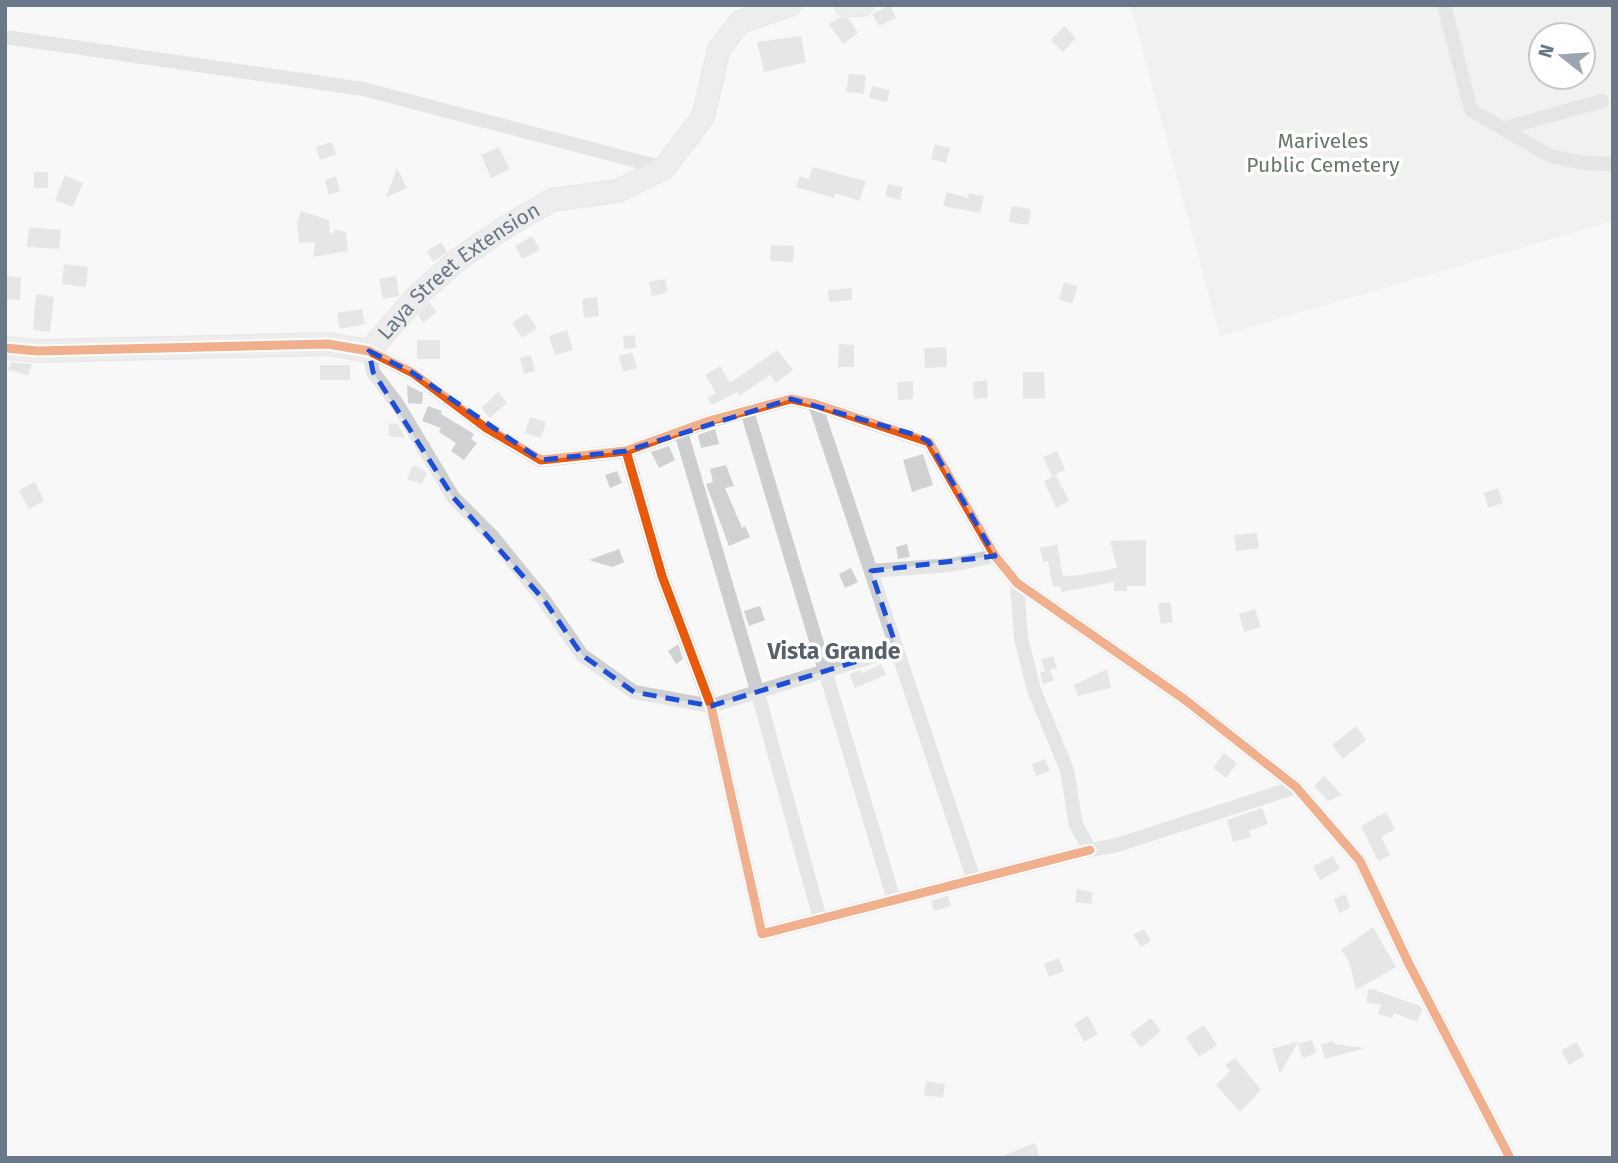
<svg xmlns="http://www.w3.org/2000/svg" width="1618" height="1163" font-family="'Fira Sans',sans-serif">
  <style>
    .green { fill: #e7eae5; fill-rule: evenodd }
    .building { fill: #d0d1d2 }
    .lines { fill: none; stroke-linecap: round; stroke-linejoin: round }
    .secondary-casing { stroke: #d5d6d7; stroke-width: 24 }
    .street { stroke: #cdcecf; stroke-width: 14 }
    .secondary { stroke: #e0e1e2; stroke-width: 21 }
    .cycleway-casing { stroke: #fff; stroke-width: 13 }
    .cycleway { stroke: #e8590c; stroke-width: 9 }
    .marked { fill: none; stroke: #1d4ed8; stroke-width: 5; stroke-dasharray: 14 9; stroke-linejoin: round }
    .labels { text-anchor: middle; dominant-baseline: central; stroke-width: 7; stroke-linejoin: round; paint-order: stroke }
    .park-label { font-size: 21px; fill: #667964; stroke: #fff }
    .street-label { font-size: 21px; fill: #6a7787; stroke: #fff }
    .neighbourhood-label { font-size: 23px; font-weight: bold; fill: #57616c; stroke: #fff }
  </style>
  <rect width="100%" height="100%" fill="#f8f8f8"/>
  <path class="green" d="M1130 5H1613V221L1220 336ZM1541 35H1583V77H1541Z"/>
  <g class="building">
    <polygon points="890,5 896,18 879,26 872,14"/>
    <polygon points="840,17 848,18 858,33 843,44 829,24"/>
    <polygon points="1064,26 1076,38 1063,52 1051,40"/>
    <polygon points="801,36 806,62 764,72 757,42"/>
    <polygon points="849,74 866,75 864,94 846,92"/>
    <polygon points="872,86 890,90 887,102 869,98"/>
    <polygon points="332,142 336,155 320,160 316,147"/>
    <polygon points="935,144 950,148 946,163 931,159"/>
    <polygon points="499,147 510,169 491,178 481,155"/>
    <polygon points="813,167 866,181 859,201 835,193 834,198 796,187 800,176 809,179"/>
    <polygon points="397,168 407,188 386,197"/>
    <rect x="34" y="172" width="14" height="16"/>
    <polygon points="65,175 83,183 73,207 55,200"/>
    <polygon points="336,176 340,191 329,195 325,180"/>
    <polygon points="888,184 903,187 900,200 885,196"/>
    <polygon points="947,192 968,198 969,193 984,196 980,213 943,206"/>
    <polygon points="1012,206 1031,209 1028,225 1009,222"/>
    <polygon points="301,211 329,220 330,235 336,229 346,233 348,251 313,257 315,242 299,243 297,223"/>
    <polygon points="29,227 61,230 59,249 27,247"/>
    <polygon points="532,236 540,250 522,259 515,246"/>
    <polygon points="441,242 447,252 433,262 427,251"/>
    <polygon points="771,245 794,246 793,262 770,261"/>
    <polygon points="64,264 88,267 86,287 62,284"/>
    <polygon points="5,276 21,277 20,300 5,299"/>
    <polygon points="396,276 399,296 383,299 379,279"/>
    <polygon points="665,279 668,292 652,296 649,282"/>
    <polygon points="1064,282 1078,286 1072,304 1059,299"/>
    <polygon points="852,288 852,300 829,302 828,290"/>
    <polygon points="36,294 54,297 50,332 33,330"/>
    <polygon points="597,297 599,316 584,318 582,299"/>
    <polygon points="429,302 437,312 423,323 418,315"/>
    <polygon points="362,309 365,324 340,329 337,313"/>
    <polygon points="527,313 537,328 522,338 512,323"/>
    <polygon points="567,330 573,350 555,355 549,336"/>
    <polygon points="635,335 636,348 624,349 623,336"/>
    <rect x="417" y="340" width="23" height="19"/>
    <polygon points="839,344 854,345 854,367 838,367"/>
    <polygon points="946,347 947,367 925,368 924,348"/>
    <polygon points="777,350 793,370 776,383 770,375 739,396 737,392 712,405 707,398 716,393 705,375 720,366 730,383"/>
    <polygon points="632,352 637,368 623,372 619,356"/>
    <polygon points="531,355 535,371 524,374 520,358"/>
    <polygon points="11,362 32,364 28,375 8,370"/>
    <rect x="320" y="365" width="30" height="15"/>
    <polygon points="1023,372 1044,372 1045,398 1023,399"/>
    <polygon points="987,380 988,398 974,399 973,382"/>
    <polygon points="913,381 913,399 898,400 897,382"/>
    <polygon points="407,385 423,393 422,404 408,403"/>
    <polygon points="498,392 507,403 490,418 481,408"/>
    <polygon points="428,406 442,411 441,414 474,434 471,439 477,443 464,460 451,451 456,443 439,432 441,428 422,421"/>
    <polygon points="530,417 546,422 541,438 525,433"/>
    <polygon points="389,423 398,424 405,438 388,436"/>
    <polygon points="715,429 719,444 701,448 698,435"/>
    <polygon points="669,446 675,460 659,468 651,452"/>
    <polygon points="1057,451 1065,470 1052,476 1043,457"/>
    <polygon points="923,454 933,485 912,492 903,460"/>
    <polygon points="413,465 427,472 422,484 407,479"/>
    <polygon points="726,465 734,486 725,488 742,528 745,526 750,537 729,546 706,484 713,482 710,469"/>
    <polygon points="617,471 622,483 610,488 605,475"/>
    <polygon points="1056,475 1069,501 1056,508 1044,481"/>
    <polygon points="35,482 44,501 29,509 19,490"/>
    <polygon points="1498,488 1503,503 1488,508 1484,493"/>
    <polygon points="1257,533 1259,548 1236,551 1234,535"/>
    <polygon points="1146,540 1146,586 1127,586 1127,591 1114,591 1114,582 1062,592 1060,586 1053,587 1048,561 1043,562 1040,548 1057,544 1063,576 1081,575 1117,568 1110,541"/>
    <polygon points="907,544 910,557 898,559 896,547"/>
    <polygon points="619,549 624,562 612,567 589,560"/>
    <polygon points="851,568 858,582 845,588 839,574"/>
    <polygon points="1170,602 1173,622 1161,624 1158,604"/>
    <polygon points="760,606 765,620 749,626 744,611"/>
    <polygon points="1255,609 1261,627 1244,632 1239,614"/>
    <polygon points="678,644 683,659 676,664 668,651"/>
    <polygon points="1053,656 1057,668 1050,670 1054,681 1043,684 1040,673 1045,671 1041,660"/>
    <polygon points="881,664 886,675 855,688 849,674 861,670 862,673"/>
    <polygon points="1107,669 1111,688 1078,696 1074,685"/>
    <polygon points="1356,726 1366,740 1343,759 1332,745"/>
    <polygon points="1224,753 1237,763 1226,778 1213,768"/>
    <polygon points="1045,759 1050,771 1036,776 1032,764"/>
    <polygon points="1324,776 1342,795 1328,801 1314,786"/>
    <polygon points="1262,808 1268,824 1249,831 1251,837 1233,842 1227,820"/>
    <polygon points="1386,812 1395,829 1381,837 1390,855 1378,861 1361,826"/>
    <polygon points="1333,856 1340,869 1320,880 1313,866"/>
    <polygon points="1077,889 1093,892 1091,904 1075,902"/>
    <polygon points="1345,894 1350,908 1339,913 1334,899"/>
    <polygon points="948,896 951,906 934,911 931,901"/>
    <polygon points="1373,927 1396,967 1356,990 1349,961 1341,950"/>
    <polygon points="1144,929 1151,941 1141,947 1133,935"/>
    <polygon points="1059,958 1064,971 1049,977 1044,964"/>
    <polygon points="1369,988 1420,1006 1422,1010 1417,1022 1394,1013 1392,1018 1378,1014 1381,1005 1366,1002"/>
    <polygon points="1088,1016 1098,1034 1084,1042 1074,1024"/>
    <polygon points="1151,1018 1161,1031 1141,1048 1130,1034"/>
    <polygon points="1204,1025 1217,1045 1199,1057 1186,1037"/>
    <polygon points="1312,1040 1316,1053 1303,1058 1298,1044"/>
    <polygon points="1299,1041 1280,1073 1272,1049"/>
    <polygon points="1334,1041 1334,1044 1365,1048 1325,1059 1321,1044"/>
    <polygon points="1577,1042 1584,1056 1569,1065 1561,1050"/>
    <polygon points="1235,1058 1261,1090 1240,1112 1216,1085 1230,1071 1225,1065"/>
    <polygon points="926,1081 945,1084 943,1098 924,1095"/>
    <polygon points="1035,1143 1040,1158 1000,1158 1000,1157"/>
  </g>
  <g class="lines">
    <defs>
      <g id="secondary">
        <polyline points="846,5 862,5"/>
        <path id="s1" d="M5 348 38 351 328 344 369 351 419 294 460 258 509 225 552 200 618 191 664 168 703 117 719 49 740 22 790 5"/>
      </g>
    </defs>
    <use href="#secondary" class="secondary-casing"/>
    <g class="street">
      <polyline points="1444,5 1471,110 1550,156 1585,163 1613,164"/>
      <polyline points="5,37 363,89 664,168"/>
      <polyline points="1505,128 1602,101"/>
      <polyline points="369,351 413,373 485,427 541,460 626,451 709,421 791,399 815,404 929,442 995,556 1017,583 1184,699 1296,787 1360,861 1409,964 1510,1158"/>
      <polyline points="369,351 373,372 398,405 453,497 493,537 544,600 582,655 634,692 711,706 897,649"/>
      <polyline points="815,404 974,880"/>
      <polyline points="747,411 894,900"/>
      <polyline points="681,432 757,690 820,919"/>
      <polyline points="626,451 662,576 711,706 762,934 1090,850"/>
      <polyline points="871,571 951,565 995,556"/>
      <polyline points="1017,583 1021,638 1034,690 1067,770 1076,825 1090,850 1117,845 1296,787"/>
    </g>
    <use href="#secondary" class="secondary"/>
    <defs>
      <g id="cycleway">
        <polyline points="5,348 38,351 328,344 369,351 413,373 485,427 541,460 626,451 709,421 791,399 815,404 929,442 995,556 1017,583 1184,699 1296,787 1360,861 1409,964 1510,1158"/>
        <polyline points="626,451 662,576 711,706 762,934 1090,850"/>
      </g>
    </defs>
    <use href="#cycleway" class="cycleway-casing"/>
    <use href="#cycleway" class="cycleway"/>
  </g>
  <path d="M0 0H1618V1163H0ZM369 351 413 373 541 460 626 451 791 399 919 436 929 442 995 556 871 571 897 649 711 706 634 692 582 655 544 600 453 497 373 372Z" fill="#f8f8f8" fill-opacity=".55" fill-rule="evenodd"/>
  <path class="marked" d="M369 351 413 373 541 460 626 451 791 399 919 436 929 442 995 556 871 571 897 649 711 706 634 692 582 655 544 600 453 497 373 372Z"/>
  <g class="labels">
    <g class="park-label">
      <text x="1323" y="141">Mariveles<tspan x="1323" dy="24">Public Cemetery</tspan></text>
    </g>
    <g class="street-label">
      <text stroke="none"><textPath href="#s1" startOffset="486">Laya Street Extension</textPath></text>
    </g>
    <g class="neighbourhood-label">
      <text x="834" y="651">Vista Grande</text>
    </g>
  </g>
  <rect width="1618" height="1163" fill="none" stroke="#6a7787" stroke-width="14"/>
  <g transform="translate(1562 56) rotate(287)"><circle r="33" fill="#ffffff" stroke="#c3c9cf" stroke-width="2"/>
  <path d="M0-5L12 26L0 18L-12 26Z" fill="#9ca4af"/>
  <text y="-10" font-size="19" font-weight="bold" text-anchor="middle" fill="#6a7787">N</text>
  </g>
</svg>
